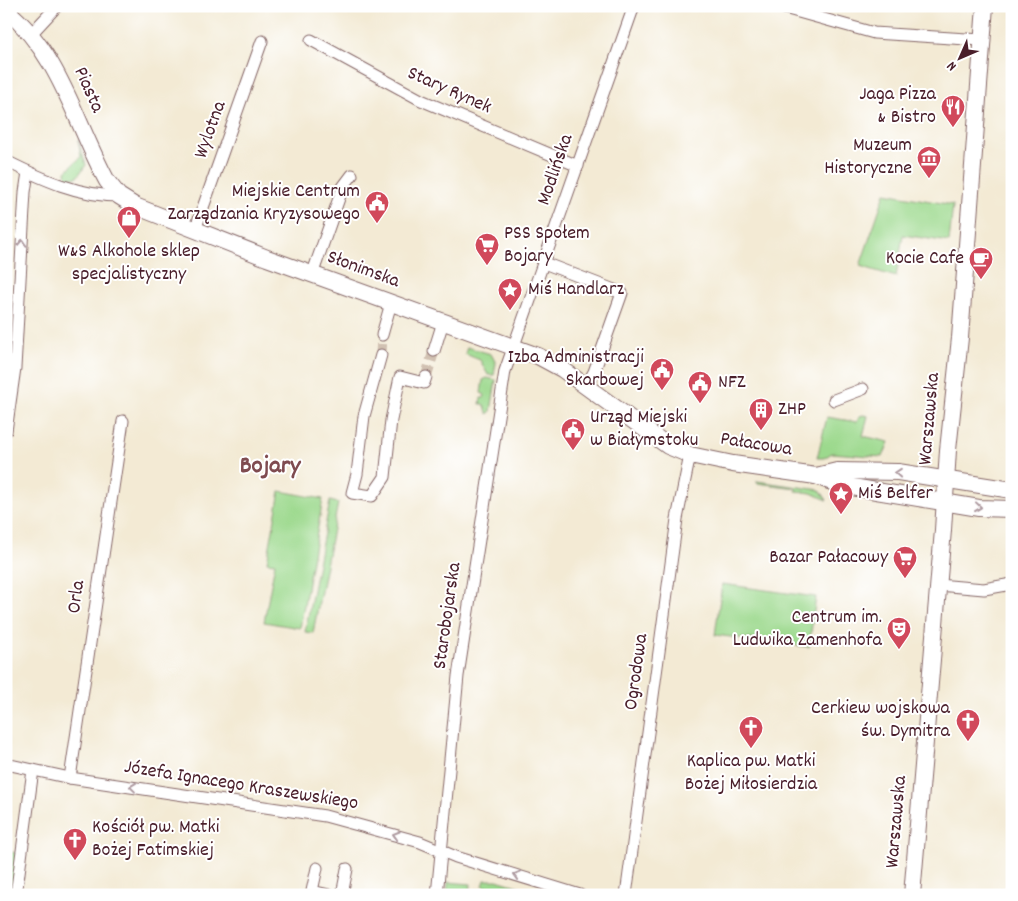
<svg xmlns="http://www.w3.org/2000/svg" width="1018" height="901" font-family="Dekko,sans-serif">
  <style>
    .green { fill: #9cd98d; stroke: #737c5c }
    .lines { fill: none; stroke-linecap: round; stroke-linejoin: round }
    .street-tunnel { stroke: #d1c1b2; stroke-width: 11; stroke-dasharray: 11 5.5; stroke-linecap: butt }
    .street-casing { stroke: #856666; stroke-width: 13 }
    .secondary-casing { stroke: #856666; stroke-width: 18 }
    .street { stroke: #fff; stroke-width: 11 }
    .secondary { stroke: #fff; stroke-width: 16 }
    .oneway { stroke: #ae9aa0 }
    .labels { text-anchor: middle; dominant-baseline: central; stroke-width: 4; stroke-linejoin: round; paint-order: stroke }
    .street-label { font-size: 20px; fill: #4a1f2b; stroke: #fff }
    .poi-label { font-size: 20px; fill: #4a1f2b; stroke: #fff; text-anchor: end }
    .district-label { font-size: 25px; font-weight: bold; fill: #7f4b50; stroke: #fff }
  </style>
  <rect width="100%" height="100%" fill="#fff"/>
  <filter id="ink" filterUnits="userSpaceOnUse"><feTurbulence type="fractalNoise" baseFrequency=".02" numOctaves="2"/><feDisplacementMap in="SourceGraphic" scale="10" xChannelSelector="R" yChannelSelector="G"/><feConvolveMatrix kernelMatrix="1 2 1 2 8 2 1 2 1" color-interpolation-filters="sRGB"/></filter>
  <filter id="wash" filterUnits="userSpaceOnUse"><feTurbulence type="fractalNoise" baseFrequency=".0096" numOctaves="4" result="noise"/><feDisplacementMap in="SourceGraphic" scale="20" xChannelSelector="R" yChannelSelector="G"/><feGaussianBlur stdDeviation="1.12" result="paint"/><feColorMatrix in="noise" values="0 0 0 0 0 0 0 0 0 0 0 0 0 0 0 0 0 1.4 0 .05"/><feComposite in="paint" operator="in"/></filter>
  <g filter="url(#wash)">
    <rect width="100%" height="100%" fill="#f3ead4"/>
    <g class="green">
      <polygon points="78,140 86,165 77,177 67,179 66,171 81,157"/>
      <polygon points="885,193 953,205 949,242 903,235 896,277 860,266"/>
      <polygon points="467,347 491,354 496,363 494,375 488,375 480,360 465,354"/>
      <polygon points="487,378 496,380 491,411 488,414 483,404 480,404 481,398 484,398 485,395 481,393 483,380"/>
      <polygon points="863,415 868,416 863,436 889,442 883,457 832,453 824,458 817,458 827,417 857,422 860,416"/>
      <polygon points="757,481 820,490 827,500 811,493 796,491 796,488 757,483"/>
      <polygon points="280,491 323,499 300,628 264,622 275,563 267,562"/>
      <polygon points="330,501 338,503 313,633 305,632"/>
      <polygon points="722,584 816,597 809,647 715,635"/>
      <polygon points="6,851 21,854 16,895 6,895"/>
      <polygon points="485,880 497,880 546,895 498,895 498,891 483,886"/>
      <polygon points="448,882 471,884 470,895 447,895"/>
    </g>
  </g>
  <g filter="url(#ink)">
    <g class="lines">
      <g class="street-tunnel">
        <polyline points="381,355 382,335"/>
        <polyline points="426,377 434,351"/>
      </g>
      <defs>
        <g id="street">
          <polyline points="777,6 874,33 982,40"/>
          <polyline points="31,34 57,6"/>
          <polyline points="311,40 421,100 578,166"/>
          <path d="M6 161C42 179 79 196 119 196"/>
          <polyline points="195,230 262,41"/>
          <polyline points="544,263 622,293 594,372 586,386"/>
          <polyline points="312,275 343,187 352,175"/>
          <polyline points="382,335 391,303"/>
          <polyline points="434,351 443,322"/>
          <polyline points="381,355 364,416 357,474 352,493 372,496 385,477 391,420 400,377 424,383 426,377"/>
          <polyline points="834,400 863,389"/>
          <polyline points="6,431 15,368 25,192 28,172"/>
          <polyline points="938,585 984,589 1012,584"/>
          <polyline points="6,764 70,778 325,816 420,842 456,857 580,895"/>
          <polyline points="70,778 123,421"/>
          <polyline points="317,868 312,891 329,895"/>
          <polyline points="16,895 33,770"/>
          <polyline points="342,895 347,869"/>
          <polyline points="437,895 458,676 505,371 634,6"/>
          <polyline points="626,895 677,519 690,455"/>
        </g>
        <g id="secondary">
          <path d="M6 10C60 54 75 122 107 181L119 196 135 206 267 258 538 356 562 369 668 446 690 455 733 464 816 476 840 485 979 508 1012 509"/>
          <polyline points="816,476 837,471 898,472 1012,490"/>
          <polyline points="912,895 943,530 948,450 960,338 985,6"/>
        </g>
      </defs>
      <use href="#street" class="street-casing"/>
      <use href="#secondary" class="secondary-casing"/>
      <use href="#street" class="street"/>
      <use href="#secondary" class="secondary"/>
    </g>
    <defs><path id="oneway-chevron" d="M-2-3.5L2.5 0L-2 3.5" fill="none" stroke-width="1.6" stroke-linecap="round" stroke-linejoin="round" transform="scale(1.25)"/></defs>
    <g class="oneway">
      <use href="#oneway-chevron" transform="translate(22 243) rotate(-87)"/>
      <use href="#oneway-chevron" transform="translate(898 473) rotate(-175)"/>
      <use href="#oneway-chevron" transform="translate(978 507) rotate(6)"/>
      <use href="#oneway-chevron" transform="translate(133 787) rotate(-173)"/>
      <use href="#oneway-chevron" transform="translate(396 835) rotate(-163)"/>
      <use href="#oneway-chevron" transform="translate(517 875) rotate(-163)"/>
    </g>
  </g>
  <defs>
    <symbol id="restaurant-pin" viewBox="-11 -11 22 30"><path d="M0 17L-7.5 6A9.5 9.5 0 1 1 7.5 6Z" fill="#d1495b" stroke="#fff"/><path d="M-5-6h1v4h1v-4h1v4h1v-4h1v5L-1.5 .5V6h-2V.5L-5-1ZM5-6V6H3V1.5H1.5Q1.5-4 5-6Z" fill="#fff"/></symbol>
    <symbol id="museum-pin" viewBox="-11 -11 22 30"><path d="M0 17L-7.5 6A9.5 9.5 0 1 1 7.5 6Z" fill="#d1495b" stroke="#fff"/><path d="M0-6L6-3V-2H-6V-3ZM-5-1h2V3h-2ZM-1-1h2V3h-2ZM3-1h2V3H3ZM-6 4H6V6H-6Z" fill="#fff"/></symbol>
    <symbol id="civic-pin" viewBox="-11 -11 22 30"><path d="M0 17L-7.5 6A9.5 9.5 0 1 1 7.5 6Z" fill="#d1495b" stroke="#fff"/><path d="M-.6-6.5H3V-4.5H.6V-3L4-1V1h2V6H-6V1h2V-1L-.6-3ZM-1.2 2.5V6h2.4V2.5Z" fill="#fff"/></symbol>
    <symbol id="shop-pin" viewBox="-11 -11 22 30"><path d="M0 17L-7.5 6A9.5 9.5 0 1 1 7.5 6Z" fill="#d1495b" stroke="#fff"/><path d="M-5-2.5h2.3a2.7 3.5 0 0 1 5.4 0H5L5.5 6h-11ZM-1.5-2.5h3a1.5 2.3 0 0 0-3 0Z" fill="#fff"/></symbol>
    <symbol id="supermarket-pin" viewBox="-11 -11 22 30"><path d="M0 17L-7.5 6A9.5 9.5 0 1 1 7.5 6Z" fill="#d1495b" stroke="#fff"/><path d="M-6-5.5h2.5l.6 2H6L4.5 2H-2.5L-4.4-4H-6ZM-1.5 3.2a1.3 1.3 0 1 0 .1 0ZM3 3.2a1.3 1.3 0 1 0 .1 0Z" fill="#fff"/></symbol>
    <symbol id="cafe-pin" viewBox="-11 -11 22 30"><path d="M0 17L-7.5 6A9.5 9.5 0 1 1 7.5 6Z" fill="#d1495b" stroke="#fff"/><path d="M-5.5-4.5H6V0H3Q3 3.5 0 3.5H-2.5Q-5.5 3.5-5.5 0ZM3-3.2v2h1.7v-2ZM-6 4.5H4V6H-6Z" fill="#fff"/></symbol>
    <symbol id="sight-pin" viewBox="-11 -11 22 30"><path d="M0 17L-7.5 6A9.5 9.5 0 1 1 7.5 6Z" fill="#d1495b" stroke="#fff"/><path d="M0-6L1.8-2.2L6-1.7L2.9 1.2L3.7 5.4L0 3.3L-3.7 5.4L-2.9 1.2L-6-1.7L-1.8-2.2Z" fill="#fff"/></symbol>
    <symbol id="building-pin" viewBox="-11 -11 22 30"><path d="M0 17L-7.5 6A9.5 9.5 0 1 1 7.5 6Z" fill="#d1495b" stroke="#fff"/><path d="M-4-6H4V6H1V3H-1V6H-4ZM-2.5-4.3h1.7v1.8h-1.7ZM.8-4.3h1.7v1.8H.8ZM-2.5-1h1.7V.8h-1.7ZM.8-1h1.7V.8H.8Z" fill="#fff"/></symbol>
    <symbol id="theatre-pin" viewBox="-11 -11 22 30"><path d="M0 17L-7.5 6A9.5 9.5 0 1 1 7.5 6Z" fill="#d1495b" stroke="#fff"/><path d="M-5-5.5Q0-4 5-5.5V0Q5 5 0 6Q-5 5-5 0ZM-3.3-2.5H-1v1.5H-3.3ZM1-2.5H3.3v1.5H1ZM-2.8 1Q0 5.5 2.8 1Z" fill="#fff"/></symbol>
    <symbol id="church-pin" viewBox="-11 -11 22 30"><path d="M0 17L-7.5 6A9.5 9.5 0 1 1 7.5 6Z" fill="#d1495b" stroke="#fff"/><path d="M-1.2-6h2.4v3.5h3.3v2.4h-3.3V6h-2.4V-.1h-3.3v-2.4h3.3Z" fill="#fff"/></symbol>
  </defs>
  <g fill-rule="evenodd">
    <use href="#restaurant-pin" x="939" y="93" width="28" height="38"/>
    <use href="#museum-pin" x="915" y="144" width="28" height="38"/>
    <use href="#civic-pin" x="363" y="189" width="28" height="38"/>
    <use href="#shop-pin" x="115" y="204" width="28" height="38"/>
    <use href="#supermarket-pin" x="473" y="231" width="28" height="38"/>
    <use href="#cafe-pin" x="967" y="245" width="28" height="38"/>
    <use href="#sight-pin" x="496" y="276" width="28" height="38"/>
    <use href="#civic-pin" x="648" y="356" width="28" height="38"/>
    <use href="#civic-pin" x="686" y="369" width="28" height="38"/>
    <use href="#building-pin" x="747" y="396" width="28" height="38"/>
    <use href="#civic-pin" x="559" y="416" width="28" height="38"/>
    <use href="#sight-pin" x="827" y="480" width="28" height="38"/>
    <use href="#supermarket-pin" x="891" y="544" width="28" height="38"/>
    <use href="#theatre-pin" x="885" y="615" width="28" height="38"/>
    <use href="#church-pin" x="954" y="707" width="28" height="38"/>
    <use href="#church-pin" x="737" y="714" width="28" height="38"/>
    <use href="#church-pin" x="61" y="826" width="28" height="38"/>
  </g>
  <g class="labels">
    <g class="street-label">
      <text transform="translate(88 90) rotate(66)">Piasta</text>
      <text transform="translate(449 91) rotate(24)">Stary Rynek</text>
      <text transform="translate(211 130) rotate(-70)">Wylotna</text>
      <text transform="translate(556 170) rotate(-71)">Modlińska</text>
      <text transform="translate(363 270) rotate(20)">Słonimska</text>
      <text transform="translate(930 419) rotate(-85)">Warszawska</text>
      <text transform="translate(756 445) rotate(9)">Pałacowa</text>
      <text transform="translate(77 597) rotate(-82)">Orla</text>
      <text transform="translate(448 616) rotate(-82)">Starobojarska</text>
      <text transform="translate(637 672) rotate(-82)">Ogrodowa</text>
      <text transform="translate(241 786) rotate(9)">Józefa Ignacego Kraszewskiego</text>
      <text transform="translate(897 822) rotate(-85)">Warszawska</text>
    </g>
    <g class="poi-label">
      <text x="936" y="95">Jaga Pizza<tspan x="936" dy="23">&amp; Bistro</tspan></text>
      <text x="912" y="146">Muzeum<tspan x="912" dy="23">Historyczne</tspan></text>
      <text x="360" y="192">Miejskie Centrum<tspan x="360" dy="23">Zarządzania Kryzysowego</tspan></text>
      <text x="504" y="234" text-anchor="start">PSS Społem<tspan x="504" dy="23">Bojary</tspan></text>
      <text x="129" y="252" text-anchor="middle">W&amp;S Alkohole sklep<tspan x="129" dy="23">specjalistyczny</tspan></text>
      <text x="964" y="259">Kocie Cafe</text>
      <text x="528" y="290" text-anchor="start">Miś Handlarz</text>
      <text x="644" y="358">Izba Administracji<tspan x="644" dy="23">Skarbowej</tspan></text>
      <text x="718" y="383" text-anchor="start">NFZ</text>
      <text x="778" y="410" text-anchor="start">ZHP</text>
      <text x="590" y="418" text-anchor="start">Urząd Miejski<tspan x="590" dy="23">w Białymstoku</tspan></text>
      <text x="858" y="494" text-anchor="start">Miś Belfer</text>
      <text x="888" y="558">Bazar Pałacowy</text>
      <text x="882" y="618">Centrum im.<tspan x="882" dy="23">Ludwika Zamenhofa</tspan></text>
      <text x="950" y="709">Cerkiew wojskowa<tspan x="950" dy="23">św. Dymitra</tspan></text>
      <text x="751" y="762" text-anchor="middle">Kaplica pw. Matki<tspan x="751" dy="23">Bożej Miłosierdzia</tspan></text>
      <text x="92" y="828" text-anchor="start">Kościół pw. Matki<tspan x="92" dy="23">Bożej Fatimskiej</tspan></text>
    </g>
    <g class="district-label">
      <text x="270" y="467">Bojary</text>
    </g>
  </g>
  <rect width="1018" height="901" fill="none" stroke="#fff" stroke-width="25"/>
  <g transform="translate(960 58) rotate(225)" stroke="#ffffff" stroke-width="4" paint-order="stroke">
  <path d="M0-4L9 19L0 12L-9 19Z" fill="#4a1f2b"/>
  <text y="-8" font-size="14" font-weight="bold" text-anchor="middle" fill="#4a1f2b">N</text>
  </g>
</svg>
